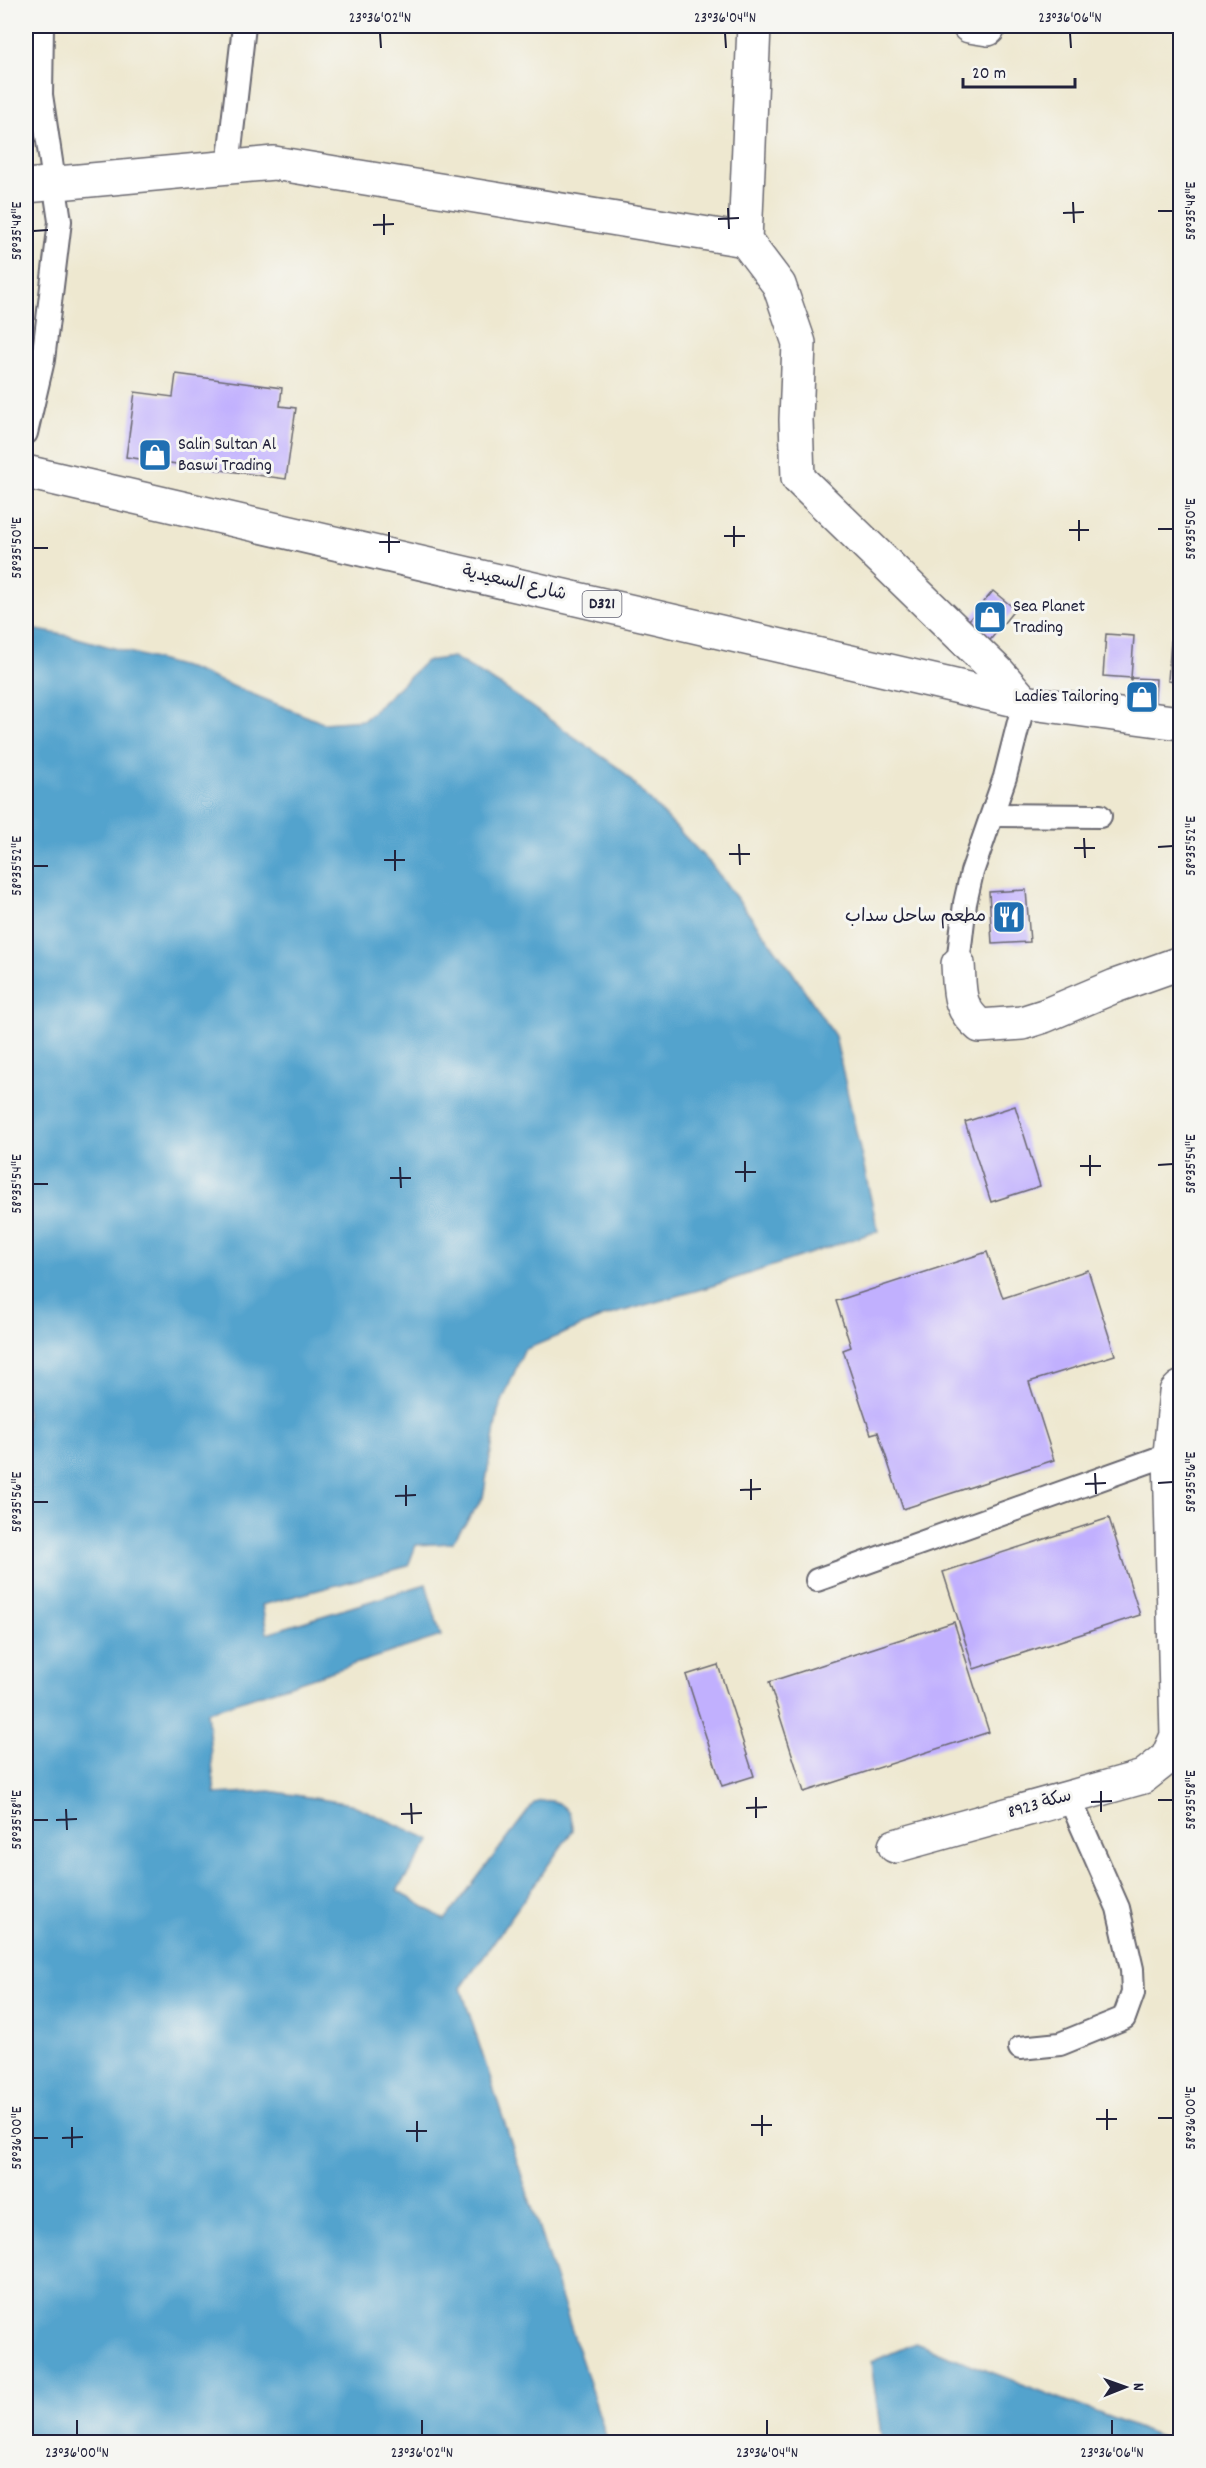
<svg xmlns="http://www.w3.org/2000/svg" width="1206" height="2468" font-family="Dekko,'Playpen Sans Arabic',sans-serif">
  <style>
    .water { fill: #53a3cd; stroke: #3a6284; stroke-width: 1.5 }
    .building { fill: #c1b0fe }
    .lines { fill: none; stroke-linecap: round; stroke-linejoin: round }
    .lane-casing { stroke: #69676f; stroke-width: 26 }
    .street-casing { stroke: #69676f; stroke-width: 36 }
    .primary-casing { stroke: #69676f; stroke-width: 36 }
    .lane { stroke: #fff; stroke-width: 22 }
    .street { stroke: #fff; stroke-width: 33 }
    .primary { stroke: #fff; stroke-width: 33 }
    .ticks { fill: none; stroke: #22223b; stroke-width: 2 }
    .labels { text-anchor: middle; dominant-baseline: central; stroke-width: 6; stroke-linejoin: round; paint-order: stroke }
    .shield { fill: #f6f6f2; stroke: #626272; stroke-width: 1.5 }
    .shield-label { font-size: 16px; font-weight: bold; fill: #22223b }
    .poi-label { font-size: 18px; fill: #22223b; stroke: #f6f6f2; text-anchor: start }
    .street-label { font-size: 18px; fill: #22223b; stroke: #f6f6f2 }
    .neatline { fill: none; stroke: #22223b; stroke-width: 2 }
    .ticks-label { font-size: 15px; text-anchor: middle; fill: #22223b }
  </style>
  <rect width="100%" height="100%" fill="#f6f6f2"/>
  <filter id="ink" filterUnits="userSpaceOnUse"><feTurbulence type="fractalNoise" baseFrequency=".0167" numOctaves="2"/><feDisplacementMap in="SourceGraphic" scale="12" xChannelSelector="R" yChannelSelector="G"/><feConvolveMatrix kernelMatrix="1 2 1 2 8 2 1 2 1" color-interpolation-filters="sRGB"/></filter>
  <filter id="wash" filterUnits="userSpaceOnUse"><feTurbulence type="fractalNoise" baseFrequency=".008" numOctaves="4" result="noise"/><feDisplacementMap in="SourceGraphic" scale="24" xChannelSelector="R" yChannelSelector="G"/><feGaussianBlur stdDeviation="1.35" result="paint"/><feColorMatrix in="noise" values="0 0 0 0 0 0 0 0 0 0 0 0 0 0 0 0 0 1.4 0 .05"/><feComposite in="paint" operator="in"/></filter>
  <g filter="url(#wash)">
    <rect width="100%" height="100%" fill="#eee8d0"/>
    <g class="water">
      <path d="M26 628 70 636 191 669 323 723 364 720 426 661 453 657 503 687 620 769 711 864 791 970 835 1036 878 1231 709 1287 603 1317 524 1350 498 1411 483 1498 452 1543 416 1545 408 1566 262 1605 267 1633 426 1584 441 1636 207 1712 215 1794 270 1791 351 1804 431 1840 397 1890 445 1920 534 1803C555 1795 573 1808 573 1830L461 1988 608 2442H26Z"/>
      <polygon points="915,2343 1174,2442 882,2442 871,2362"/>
    </g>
    <g id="blocks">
      <g class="building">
        <polygon points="176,374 282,388 280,406 296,408 286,479 126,457 135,392 173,397"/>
        <polygon points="993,591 1015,609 987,644 965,625"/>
        <polygon points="1106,634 1134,636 1131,678 1103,676"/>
        <polygon points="1171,641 1180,641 1180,682 1168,681"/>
        <polygon points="1131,678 1156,679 1154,715 1129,714"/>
        <polygon points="1026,890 1030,942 992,944 989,892"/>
        <polygon points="1015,1106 1040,1186 991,1202 965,1122"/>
        <polygon points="987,1252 1003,1298 1088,1270 1115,1355 1029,1382 1054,1460 903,1509 878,1432 871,1434 843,1350 851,1347 836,1301"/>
        <polygon points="1109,1518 1140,1615 974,1669 943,1572"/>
        <polygon points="954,1622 989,1732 804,1792 769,1682"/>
        <polygon points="718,1665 754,1776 722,1786 686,1675"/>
      </g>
    </g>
  </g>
  <g filter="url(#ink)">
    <use href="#blocks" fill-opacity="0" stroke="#69676f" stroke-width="1.5"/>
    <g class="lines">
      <defs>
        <g id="lane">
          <polyline points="228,167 244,26"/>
          <polyline points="26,433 43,360 60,221 41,95 42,26"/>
          <polyline points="994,815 1100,816"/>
          <polyline points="958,964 965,903 972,872 1005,777 1024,702"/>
          <polyline points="817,1580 1170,1454"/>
          <polyline points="1020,2048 1060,2044 1124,2018 1133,1993 1132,1969 1118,1908 1069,1797"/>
        </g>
        <g id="street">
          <polyline points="754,26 745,240 779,285 799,343 796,420 798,478 999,673 1024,702"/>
          <polyline points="969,26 988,29"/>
          <polyline points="26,186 274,163 745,240"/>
          <path d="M958 964C960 992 957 1007 980 1026L1022 1023 1044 1016 1115 986 1180 963"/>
          <polyline points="895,1846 1143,1777 1167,1758 1177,1736 1170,1454 1176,1392 1180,1388"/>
        </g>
        <polyline id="primary" points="26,472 1024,702 1180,723"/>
      </defs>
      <use href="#lane" class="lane-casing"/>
      <use href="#street" class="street-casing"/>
      <use href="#primary" class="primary-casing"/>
      <use href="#lane" class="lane"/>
      <use href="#street" class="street"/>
      <use href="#primary" class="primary"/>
    </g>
  </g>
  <path class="ticks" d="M380 33 381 48M725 33 726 48M1070 33 1071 48M1073 202 1074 223M728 208 729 229M1158 211H1173M1063 213 1084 212M384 214V235M718 219 739 218M373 225 394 224M33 231 48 230M1079 520V541M734 526V547M1158 529H1173M1069 530H1089M389 532V553M724 536H745M379 542H400M33 548H48M1084 838 1085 858M739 844 740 865M1158 847 1173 846M1074 848H1095M395 850V871M729 854H750M384 860H405M33 866H48M1090 1155V1176M745 1161V1182M1158 1165 1173 1164M1080 1166H1101M400 1167 401 1188M735 1172H756M390 1178H411M33 1184H48M1095 1473 1096 1494M751 1479V1500M1158 1483 1173 1482M1085 1484 1106 1483M406 1485V1506M740 1490 761 1489M395 1496 416 1495M33 1502H48M1101 1791V1812M756 1797V1818M1158 1800H1173M1091 1802 1112 1801M411 1803 412 1824M746 1808 767 1807M66 1809 67 1830M401 1814 422 1813M33 1820H48M56 1820 77 1819M1107 2109V2130M762 2115V2136M1158 2118H1173M1096 2119H1117M417 2121V2142M751 2125H772M72 2127V2148M406 2131H427M33 2138H48M62 2138 83 2137M77 2420V2435M422 2420V2435M767 2420V2435M1112 2420V2435"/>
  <defs>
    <symbol id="shop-square" viewBox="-11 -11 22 22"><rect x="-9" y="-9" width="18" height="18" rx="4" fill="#1f6fb2" stroke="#f6f6f2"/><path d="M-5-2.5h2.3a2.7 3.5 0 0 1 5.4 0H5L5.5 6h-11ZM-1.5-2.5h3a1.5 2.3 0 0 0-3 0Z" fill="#fff"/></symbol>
    <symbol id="restaurant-square" viewBox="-11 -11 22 22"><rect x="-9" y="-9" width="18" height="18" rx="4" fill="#1f6fb2" stroke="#f6f6f2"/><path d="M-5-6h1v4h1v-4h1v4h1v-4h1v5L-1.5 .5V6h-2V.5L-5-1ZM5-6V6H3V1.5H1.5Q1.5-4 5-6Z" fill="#fff"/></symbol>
  </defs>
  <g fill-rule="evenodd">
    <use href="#shop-square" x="136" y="436" width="38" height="38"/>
    <use href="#shop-square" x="971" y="598" width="38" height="38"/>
    <use href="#shop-square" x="1123" y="678" width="38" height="38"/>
    <use href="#restaurant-square" x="990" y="898" width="38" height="38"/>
  </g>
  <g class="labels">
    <rect class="shield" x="582.5" y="591" width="39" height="26" rx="4.5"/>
    <g class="shield-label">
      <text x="602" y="604">D321</text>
    </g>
    <g class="poi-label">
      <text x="178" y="445">Salin Sultan Al<tspan x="178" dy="21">Baswi Trading</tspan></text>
      <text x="1013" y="607">Sea Planet<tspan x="1013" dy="21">Trading</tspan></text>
      <text x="1119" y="697" text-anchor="end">Ladies Tailoring</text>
      <text x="986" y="917" text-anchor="end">مطعم ساحل سداب</text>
    </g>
    <g class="street-label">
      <text transform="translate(514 584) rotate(13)">شارع السعيدية</text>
      <text transform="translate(1040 1805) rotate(-16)">سكة 8923</text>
    </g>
  </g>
  <rect width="1206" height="2468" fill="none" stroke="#f6f6f2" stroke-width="66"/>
  <g transform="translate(1125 2387) rotate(89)" stroke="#f6f6f2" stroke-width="4.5" paint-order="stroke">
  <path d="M0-4.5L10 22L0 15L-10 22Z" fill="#22223b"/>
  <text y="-9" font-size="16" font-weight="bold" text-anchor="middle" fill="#22223b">N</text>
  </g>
  <path d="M963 78v9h112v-9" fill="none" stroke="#22223b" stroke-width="3"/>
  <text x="972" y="78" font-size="18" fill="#22223b" stroke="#f6f6f2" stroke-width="4.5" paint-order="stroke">20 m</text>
  <rect x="33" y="33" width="1140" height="2402" class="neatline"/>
  <g class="ticks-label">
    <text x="380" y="22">23°36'02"N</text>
    <text x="725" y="22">23°36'04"N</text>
    <text x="1070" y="22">23°36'06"N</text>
    <text transform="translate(1190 211) rotate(-90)" y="5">58°35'48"E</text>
    <text transform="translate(16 231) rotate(-90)" y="5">58°35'48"E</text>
    <text transform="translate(1190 529) rotate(-90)" y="5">58°35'50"E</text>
    <text transform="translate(16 548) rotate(-90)" y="5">58°35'50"E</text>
    <text transform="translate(1190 846) rotate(-90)" y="5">58°35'52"E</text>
    <text transform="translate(16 866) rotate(-90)" y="5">58°35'52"E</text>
    <text transform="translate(1190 1164) rotate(-90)" y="5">58°35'54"E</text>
    <text transform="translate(16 1184) rotate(-90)" y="5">58°35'54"E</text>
    <text transform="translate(1190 1482) rotate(-90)" y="5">58°35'56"E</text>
    <text transform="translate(16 1502) rotate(-90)" y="5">58°35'56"E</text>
    <text transform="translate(1190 1800) rotate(-90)" y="5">58°35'58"E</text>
    <text transform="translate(16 1820) rotate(-90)" y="5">58°35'58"E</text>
    <text transform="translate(1190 2118) rotate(-90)" y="5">58°36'00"E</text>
    <text transform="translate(16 2138) rotate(-90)" y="5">58°36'00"E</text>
    <text x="77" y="2457">23°36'00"N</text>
    <text x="422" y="2457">23°36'02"N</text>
    <text x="767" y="2457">23°36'04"N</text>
    <text x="1112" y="2457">23°36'06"N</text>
  </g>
</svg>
